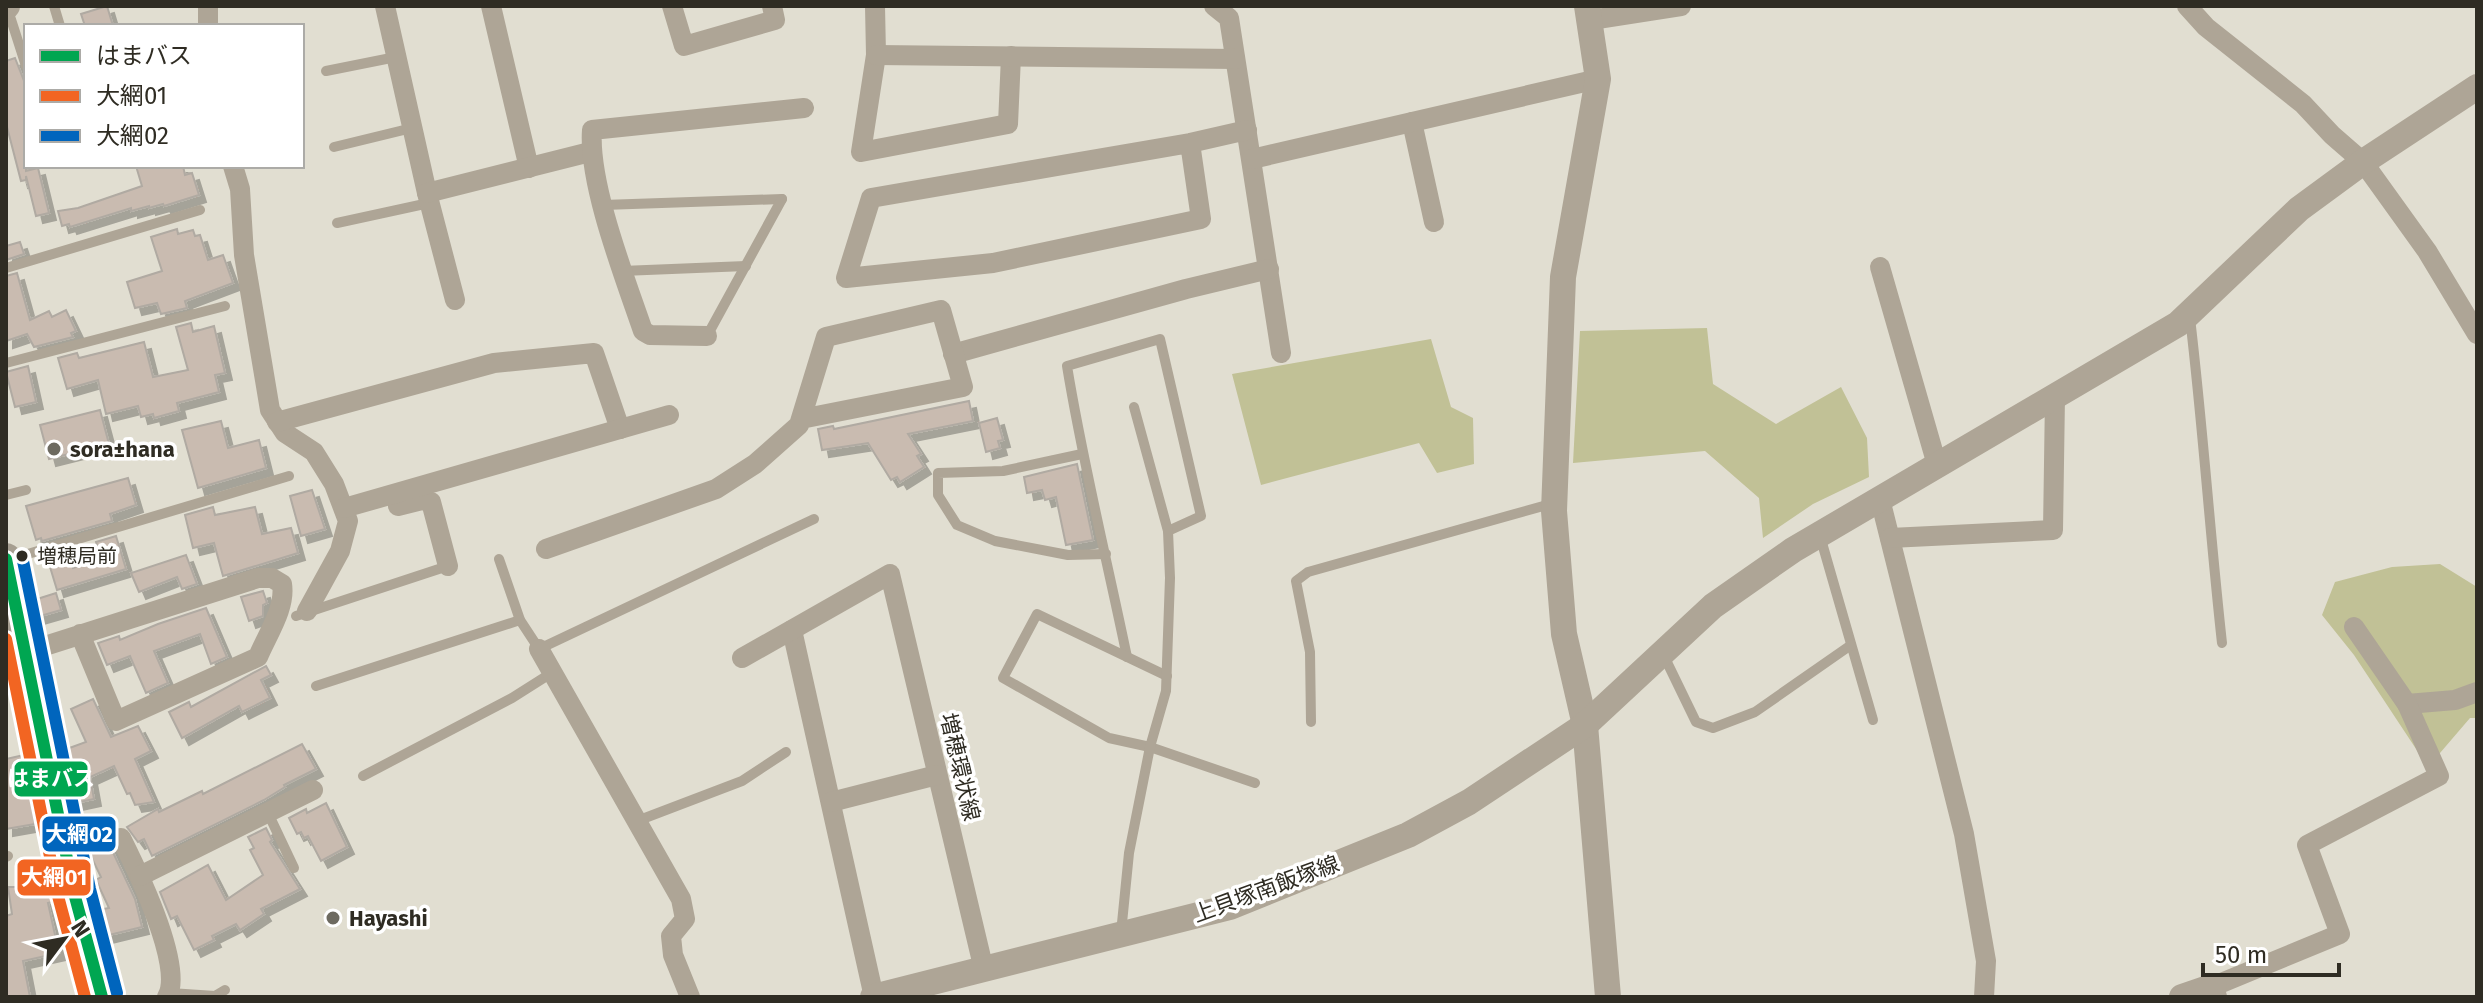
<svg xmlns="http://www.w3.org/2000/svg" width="2483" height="1003" font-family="'Fira Sans','Noto Sans JP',sans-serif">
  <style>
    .forest { fill: #c1c196 }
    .building { fill: #c9bbb0; stroke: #b0aaa2; stroke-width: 2; filter: url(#shadow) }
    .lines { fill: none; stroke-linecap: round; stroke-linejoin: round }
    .service { stroke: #aea596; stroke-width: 10 }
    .minor { stroke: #aea596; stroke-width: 20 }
    .tertiary { stroke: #aea596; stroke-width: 26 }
    .primary { stroke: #a69e90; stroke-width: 32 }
    .bus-1-casing { stroke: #fff; stroke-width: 18 }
    .bus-2-casing { stroke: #fff; stroke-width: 18 }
    .bus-3-casing { stroke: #fff; stroke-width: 18 }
    .bus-1 { stroke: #00a651; stroke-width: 12 }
    .bus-2 { stroke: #f26522; stroke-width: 12 }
    .bus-3 { stroke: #0065bd; stroke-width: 12 }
    .poi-dot { fill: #6d6a60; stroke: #fff; stroke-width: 3 }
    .bus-dot { fill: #2f2c23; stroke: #fff; stroke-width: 3 }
    .labels { text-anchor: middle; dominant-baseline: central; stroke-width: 7; stroke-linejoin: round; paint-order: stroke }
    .bus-label { font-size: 20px; fill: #2f2c23; stroke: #fff; text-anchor: start }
    .poi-label { font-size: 22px; font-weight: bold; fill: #2f2c23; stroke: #fff; text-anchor: start }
    .street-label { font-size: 22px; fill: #2f2c23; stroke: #fff }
    .line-badge { stroke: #fff; stroke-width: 3 }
    .badge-label { font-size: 22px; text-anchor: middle; font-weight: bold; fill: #fff }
  </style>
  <defs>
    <filter id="shadow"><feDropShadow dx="7" dy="7" stdDeviation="0" flood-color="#0004"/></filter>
  </defs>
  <rect width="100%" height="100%" fill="#e1ded1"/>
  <g class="forest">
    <polygon points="1707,328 1713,384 1776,424 1841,387 1867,438 1869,477 1813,504 1763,538 1759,498 1705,451 1573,463 1580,331"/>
    <polygon points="1431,339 1451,407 1473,418 1474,464 1437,473 1419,443 1261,485 1232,374"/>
    <polygon points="2440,564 2477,587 2477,718 2470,718 2428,767 2354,655 2322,615 2335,582 2392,567"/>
  </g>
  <g class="building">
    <polygon points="107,6 113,26 85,26 81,14"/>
    <polygon points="15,58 26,86 26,171 38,168 49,213 36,216 26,176 26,180 21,181 6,123 6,61"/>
    <polygon points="136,166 183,166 185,175 192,173 199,195 164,206 163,204 149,208 149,206 131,211 131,208 70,227 69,224 62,226 58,211 78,208 142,186"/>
    <polygon points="177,229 178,234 193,230 195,236 200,235 208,260 223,255 233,283 185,301 187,308 161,314 157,303 135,308 127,282 162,271 151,237"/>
    <polygon points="20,242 24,254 6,260 6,246"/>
    <polygon points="17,273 30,320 49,311 52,317 66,310 76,331 71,333 73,337 34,347 27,334 6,341 6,276"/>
    <polygon points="191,323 193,332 214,326 225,373 215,375 219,392 177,403 179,411 154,418 153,414 141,417 138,406 106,414 98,380 67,389 58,358 77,353 79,358 144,342 153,377 188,370 176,327"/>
    <polygon points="28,366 36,402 15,407 6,372"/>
    <polygon points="969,401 973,421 908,434 921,454 917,456 924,467 900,482 897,477 891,480 868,443 822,450 818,429 833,426 834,429"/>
    <polygon points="100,410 109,444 49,459 40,425"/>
    <polygon points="997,418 1003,440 998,441 1000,448 986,452 979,423"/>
    <polygon points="221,421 228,448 259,440 266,468 198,488 182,430"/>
    <polygon points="1077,464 1093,540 1066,545 1056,497 1045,500 1042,490 1027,493 1024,477"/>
    <polygon points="128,478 136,505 110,514 112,521 42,541 41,538 36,540 26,506"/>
    <polygon points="312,490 325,529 301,536 290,496"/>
    <polygon points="213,507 215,515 255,507 262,534 291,528 298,553 223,576 214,543 193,548 185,515"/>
    <polygon points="116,536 126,569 57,590 47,557 68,550 73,568 101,559 96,542"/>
    <polygon points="186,555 197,584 182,589 177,577 139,592 131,573"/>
    <polygon points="263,591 267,603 263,605 263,616 249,621 241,597"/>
    <polygon points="56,593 61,610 37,617 34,600"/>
    <polygon points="206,608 227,657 211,664 200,634 154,651 168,683 146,693 130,656 107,665 98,643 119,636 120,640 158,624"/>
    <polygon points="266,666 271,675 261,680 270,698 242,712 239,706 182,738 169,712 189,702 191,707"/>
    <polygon points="93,699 111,737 138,726 151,751 135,759 154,802 135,805 130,793 127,794 114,766 90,777 94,799 75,803 64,750 86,742 71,709"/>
    <polygon points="302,744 316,769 284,785 285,787 264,800 152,856 144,839 138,842 127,827 158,809 159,812 202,791 203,794"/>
    <polygon points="24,755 35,824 6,829 6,759"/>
    <polygon points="326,803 347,847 321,861 308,836 304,838 301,832 297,834 289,818 306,809 307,813"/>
    <polygon points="266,828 272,840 270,842 300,889 261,909 264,914 240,930 236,924 212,936 214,940 194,950 177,916 171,919 160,892 208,865 226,900 263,875 250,850 254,848 248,837"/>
    <polygon points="109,832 109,844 135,899 142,927 105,936 98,910 109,908 96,880 101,877 85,844"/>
    <polygon points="39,872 40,884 50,883 52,902 48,903 59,953 23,961 30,997 6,997 6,916 12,914 8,887 17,887 16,874"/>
  </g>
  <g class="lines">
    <g class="service">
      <polyline points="54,6 60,26"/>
      <polyline points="7,7 26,66"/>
      <polyline points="326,71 396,57"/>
      <polyline points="334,147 412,128"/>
      <polyline points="603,205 782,199"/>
      <polyline points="337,223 429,203"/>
      <polyline points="6,268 200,210"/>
      <polyline points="622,271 746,266"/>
      <path d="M2190 318C2203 427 2210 535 2222 643"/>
      <polyline points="707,336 782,199"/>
      <polyline points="6,363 225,306"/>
      <polyline points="1082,454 1003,471 938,473 938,495 957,525 995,541 1068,555 1106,554"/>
      <polyline points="6,495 26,490"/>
      <polyline points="1820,536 1873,720"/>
      <polyline points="11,559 289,476"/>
      <polyline points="499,559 520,620 539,649 814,519"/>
      <polyline points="296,616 451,565"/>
      <polyline points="1664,656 1696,722 1713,728 1755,712 1851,645"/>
      <path d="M1127 657C1107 560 1083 464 1067 366L1160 339 1201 516 1168 531"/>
      <polyline points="1167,676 1037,614 1003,678 1109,738 1150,747 1255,783"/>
      <polyline points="316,686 520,620"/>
      <polyline points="1311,722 1310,652 1296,581 1308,572 1554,503"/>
      <polyline points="363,776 512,698 553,672"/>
      <polyline points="268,813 294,868"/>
      <polyline points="637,821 742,781 786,752"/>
      <polyline points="6,857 8,856"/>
      <polyline points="1121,933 1129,853 1150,747 1166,691 1170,578 1168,531 1134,407"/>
      <polyline points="170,993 215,996 225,990"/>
    </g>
    <g class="minor">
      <polyline points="385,6 427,193 455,300"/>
      <polyline points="491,6 529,168"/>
      <polyline points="672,6 684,46 775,20 772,6"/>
      <polyline points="875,6 876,55 861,152 1008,124 1011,56"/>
      <polyline points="1214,6 1229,18 1281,353"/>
      <polyline points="2187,6 2206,27 2303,104 2332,135 2363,162 2427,251 2477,334"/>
      <polyline points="1591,20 1681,6"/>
      <polyline points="208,26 208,6"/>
      <polyline points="876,55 1235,59"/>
      <polyline points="1412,122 1434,222"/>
      <polyline points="1190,143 1201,219 993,263 846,278 871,198 1190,143 1247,130"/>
      <polyline points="1252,159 1598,79"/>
      <polyline points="233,166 240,189 244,255 270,410 285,433 314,452 334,484 348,521 340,551 307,611"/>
      <polyline points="427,193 590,152"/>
      <polyline points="1880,267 1937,465"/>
      <path d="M707 336 650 335 643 331C625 278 588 184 592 130L804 108"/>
      <polyline points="953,354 1186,289 1269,269"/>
      <polyline points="277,422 494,363 594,353 620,429"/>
      <polyline points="1880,499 1964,834 1986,961 1984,997"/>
      <polyline points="398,506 422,500 431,502 448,566"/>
      <polyline points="344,508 669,415"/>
      <polyline points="1890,538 2053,530 2055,396"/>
      <polyline points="546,549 716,489 755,464 799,425 826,337 941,310 963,387 801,419"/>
      <polyline points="792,630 874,997"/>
      <polyline points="539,649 681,899 685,919 671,936 673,955 690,997"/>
      <path d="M26 652 258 578H272L282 584C286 608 267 635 258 657L116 721 80 634"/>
      <polyline points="742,658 890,574 984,970"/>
      <polyline points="2407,704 2455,700 2477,692"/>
      <polyline points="831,802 937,775"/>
      <path d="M121 838C136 868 185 967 167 997"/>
      <polyline points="140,876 313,790"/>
      <polyline points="2217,997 2214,986 2340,934 2307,845 2439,776 2407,704 2354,627"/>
    </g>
    <g class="tertiary">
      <polyline points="6,6 7,6"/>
      <polyline points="1587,6 1598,79 1563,277 1554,511 1564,634 1585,725 1608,997"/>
      <polyline points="873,997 1230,907 1408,835 1469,802 1585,725 1713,606 1793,550 2178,324 2299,209 2363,162 2477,87"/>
      <polyline points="2182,997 2214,986"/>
    </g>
    <polyline class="primary" points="6,559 74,893 102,997"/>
    <defs>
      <polyline id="bus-1" points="6,559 74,893 102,997"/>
      <polyline id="bus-2" points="6,639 58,896 85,997"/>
      <polyline id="bus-3" points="22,556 90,889 117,993"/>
    </defs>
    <use href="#bus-1" class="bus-1-casing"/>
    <use href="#bus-2" class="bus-2-casing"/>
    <use href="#bus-3" class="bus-3-casing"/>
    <use href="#bus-1" class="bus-1"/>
    <use href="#bus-2" class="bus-2"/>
    <use href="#bus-3" class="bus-3"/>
  </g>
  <g class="poi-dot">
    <circle cx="54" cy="449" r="8"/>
    <circle cx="333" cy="918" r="8"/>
  </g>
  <circle class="bus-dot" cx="22" cy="556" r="7"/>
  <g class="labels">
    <g class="bus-label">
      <text x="37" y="556">増穂局前</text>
    </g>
    <g class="poi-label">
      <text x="70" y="449">sora±hana</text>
      <text x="349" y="918">Hayashi</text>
    </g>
    <g class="street-label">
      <text transform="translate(960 767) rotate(77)">増穂環状線</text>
      <text transform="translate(1266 889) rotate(-20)">上貝塚南飯塚線</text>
    </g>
  </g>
  <g class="line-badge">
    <rect x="13" y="760" width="76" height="38" rx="8" fill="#00a651"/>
    <rect x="41" y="815" width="76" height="38" rx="8" fill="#0065bd"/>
    <rect x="16" y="858" width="76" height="39" rx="8" fill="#f26522"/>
  </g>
  <g class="badge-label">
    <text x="51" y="786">はまバス</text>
    <text x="79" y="842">大網02</text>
    <text x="54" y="885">大網01</text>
  </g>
  <rect width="2483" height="1003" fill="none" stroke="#2f2c23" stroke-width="16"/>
  <rect x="24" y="24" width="280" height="144" fill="#ffffff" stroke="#acaba7" stroke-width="2"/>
  <rect x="40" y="50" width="40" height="12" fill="#00a651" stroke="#acaba7" stroke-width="2"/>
  <text x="96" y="64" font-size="24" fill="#2f2c23">はまバス</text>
  <rect x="40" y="90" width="40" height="12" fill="#f26522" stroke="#acaba7" stroke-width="2"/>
  <text x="96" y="104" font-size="24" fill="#2f2c23">大網01</text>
  <rect x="40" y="130" width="40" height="12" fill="#0065bd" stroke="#acaba7" stroke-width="2"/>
  <text x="96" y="144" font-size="24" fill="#2f2c23">大網02</text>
  <g transform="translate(64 939) rotate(58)" stroke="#ffffff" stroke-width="6" paint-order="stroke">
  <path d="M0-6L14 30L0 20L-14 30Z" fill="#2f2c23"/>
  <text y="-12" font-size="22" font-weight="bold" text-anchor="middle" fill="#2f2c23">N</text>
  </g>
  <path d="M2203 963v12h136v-12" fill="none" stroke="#2f2c23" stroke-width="4"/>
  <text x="2215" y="963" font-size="24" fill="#2f2c23" stroke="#ffffff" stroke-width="6" paint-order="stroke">50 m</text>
</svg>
